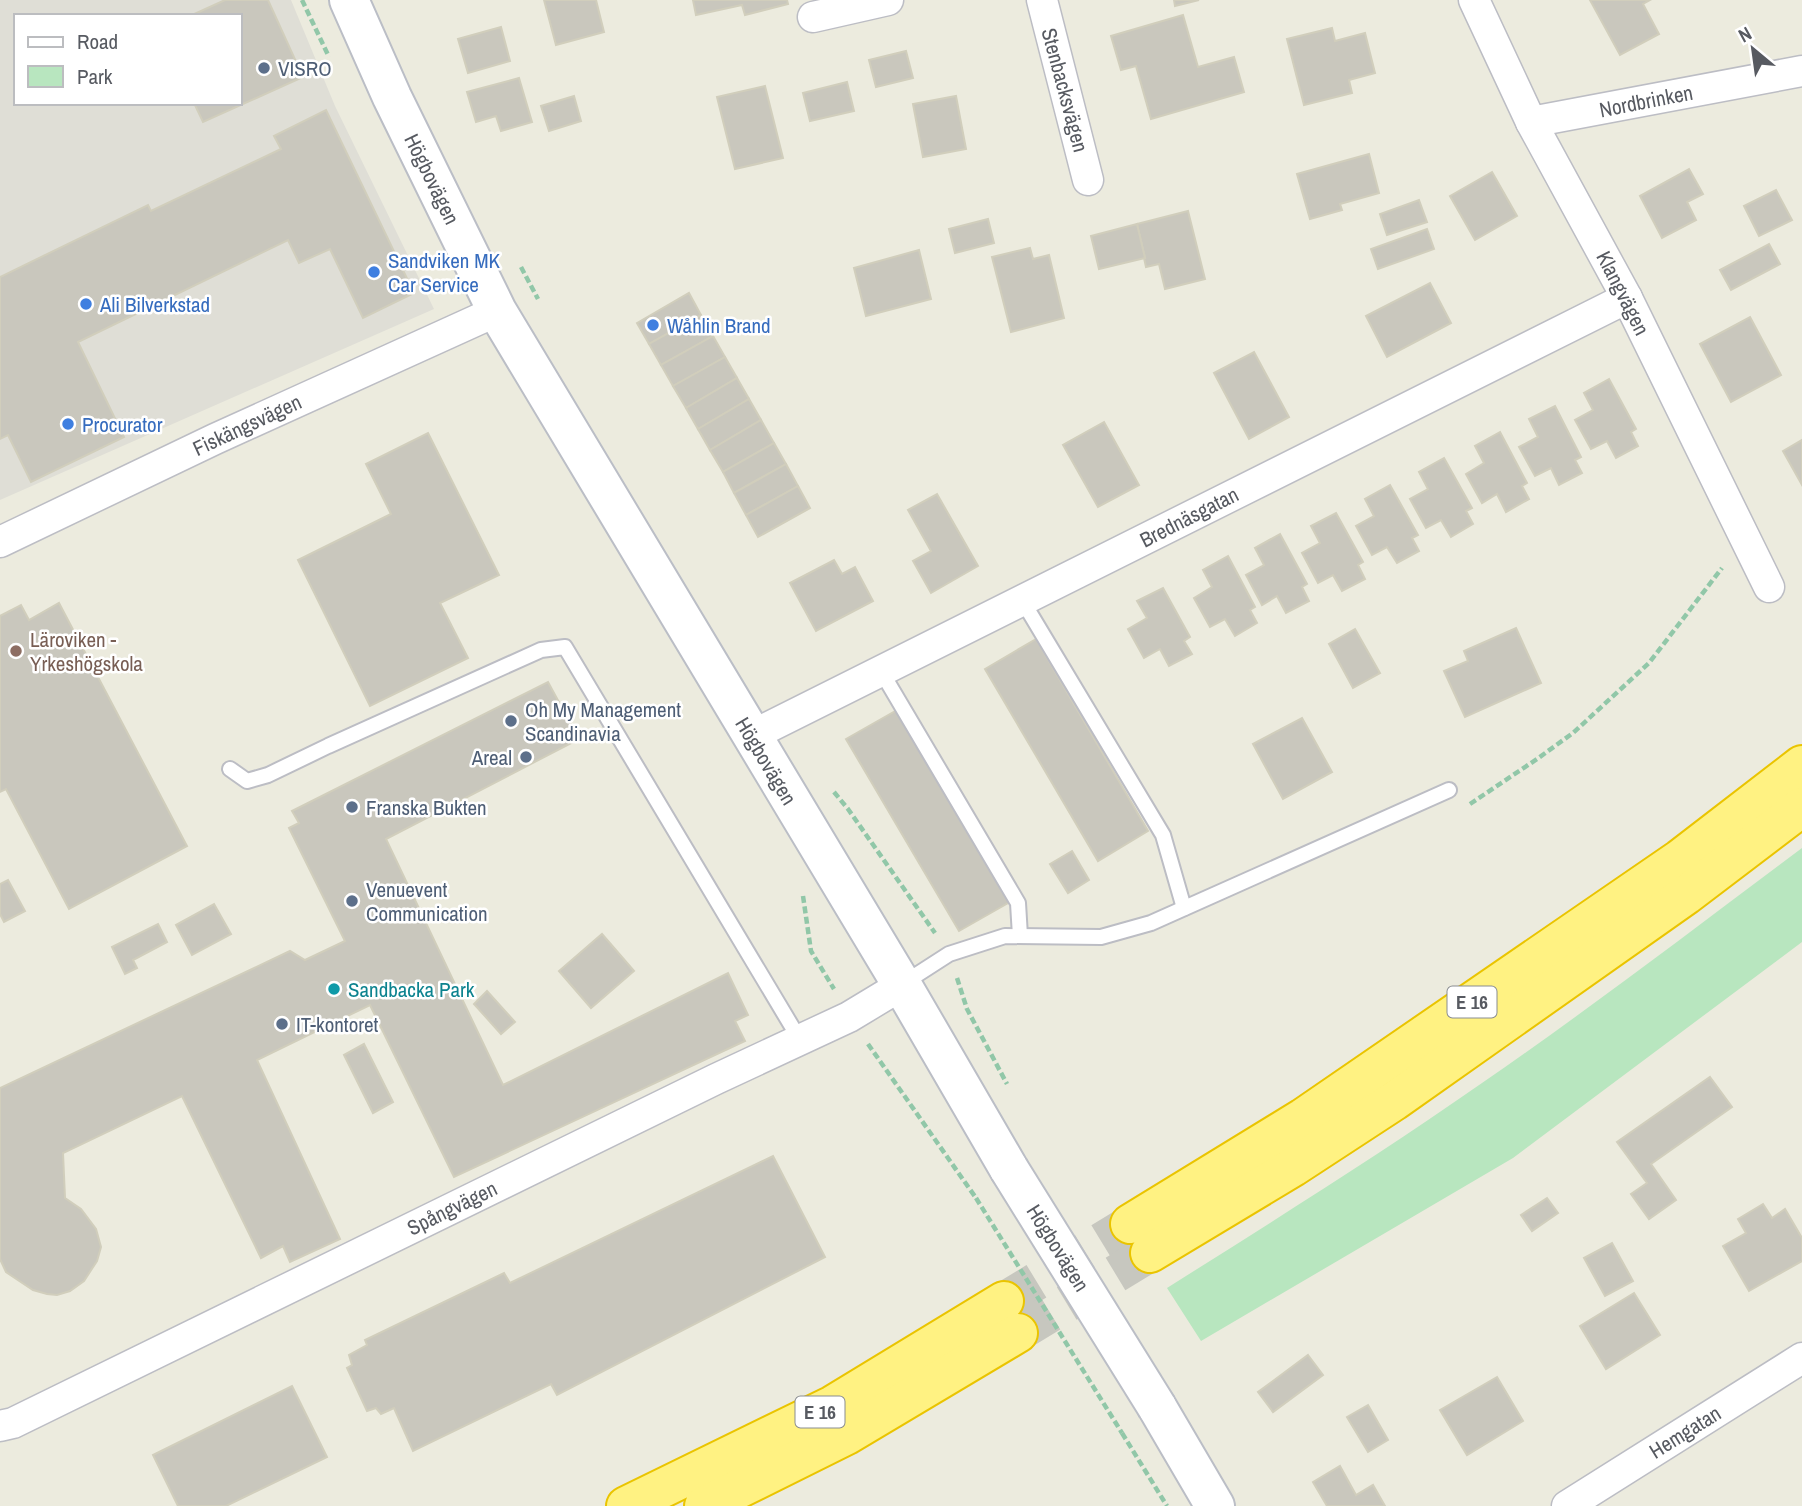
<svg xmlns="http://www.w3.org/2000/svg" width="1802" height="1506" font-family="'Archivo Narrow',sans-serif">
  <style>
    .industrial { fill: #dfded6; fill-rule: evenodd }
    .green { fill: #b8e6bf }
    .building { fill: #c9c7bd; stroke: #d1cebc; stroke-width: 2 }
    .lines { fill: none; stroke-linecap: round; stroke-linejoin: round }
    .highway-tunnel { stroke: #c7c7bf; stroke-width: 38; stroke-dasharray: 38 19; stroke-linecap: butt }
    .lane-casing { stroke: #bcbdc4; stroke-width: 18 }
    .street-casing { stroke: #bcbdc4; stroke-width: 33 }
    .secondary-casing { stroke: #bbbec6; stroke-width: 42 }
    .highway-casing { stroke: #eac400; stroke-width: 42 }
    .path { stroke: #91c7a8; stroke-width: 4.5; stroke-dasharray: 7 3.5; stroke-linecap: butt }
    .lane { stroke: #fff; stroke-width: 14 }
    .street { stroke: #fff; stroke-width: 30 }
    .secondary { stroke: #fff; stroke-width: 38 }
    .highway { stroke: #fff282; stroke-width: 38 }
    .secondary-bridge-casing { stroke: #bbbec6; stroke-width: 42; stroke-linecap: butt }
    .path-bridge { stroke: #91c7a8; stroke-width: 4.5; stroke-dasharray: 7 3.5; stroke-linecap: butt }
    .secondary-bridge { stroke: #fff; stroke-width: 38 }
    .service-dot { fill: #5c6f8a; stroke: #fff; stroke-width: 2.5 }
    .shop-dot { fill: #3f7fe0; stroke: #fff; stroke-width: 2.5 }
    .education-dot { fill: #8d6e63; stroke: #fff; stroke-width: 2.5 }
    .culture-dot { fill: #0f9aa8; stroke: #fff; stroke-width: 2.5 }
    .labels { text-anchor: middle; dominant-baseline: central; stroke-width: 5; stroke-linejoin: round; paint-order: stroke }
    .shield { fill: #fff; stroke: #898c90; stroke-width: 2 }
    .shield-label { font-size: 19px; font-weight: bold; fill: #575a61 }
    .service-label { font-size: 21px; fill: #4e5e75; stroke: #fff; text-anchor: start }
    .street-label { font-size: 21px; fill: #575a61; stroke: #fff }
    .shop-label { font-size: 21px; fill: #366cbe; stroke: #fff; text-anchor: start }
    .education-label { font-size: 21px; fill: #785e54; stroke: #fff; text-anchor: start }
    .culture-label { font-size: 21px; fill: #0d838f; stroke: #fff; text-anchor: start }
  </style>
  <rect width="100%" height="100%" fill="#ecebde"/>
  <path class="industrial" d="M0 0H291L335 106 434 309 0 500ZM16 16H240V103H16Z"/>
  <path class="green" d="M1802 848V942L1513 1158 1201 1341 1167 1288C1273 1221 1379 1155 1482 1083 1591 1008 1696 927 1802 848Z"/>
  <g class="building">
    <polygon points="225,0 268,0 303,77 203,122 194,103 240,103 240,16 190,16"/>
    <polygon points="544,0 596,0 604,32 556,45"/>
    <polygon points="693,0 787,0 788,4 745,15 742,5 696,15"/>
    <polygon points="1174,0 1199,0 1175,6"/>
    <polygon points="1590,0 1650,0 1643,4 1659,34 1620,55"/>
    <polygon points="1183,15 1198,67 1234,57 1244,92 1151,119 1136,66 1121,70 1111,36"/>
    <polygon points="501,27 510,61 468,73 458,39"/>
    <polygon points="1332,28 1335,41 1365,33 1375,73 1349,80 1352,93 1304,105 1287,39"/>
    <polygon points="906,51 913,78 876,87 869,60"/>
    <polygon points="519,78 532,122 501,131 496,116 476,122 467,92"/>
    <polygon points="847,82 854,111 810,121 803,93"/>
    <polygon points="765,86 783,158 735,169 717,97"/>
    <polygon points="574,96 581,121 549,131 541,106"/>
    <polygon points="956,96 966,149 923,157 913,104"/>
    <polygon points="326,110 414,293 363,318 330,249 299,263 288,240 78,342 124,437 31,482 8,435 0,439 0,277 148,205 151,211 281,149 274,136"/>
    <polygon points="1369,154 1379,193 1340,204 1342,210 1310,219 1297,174"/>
    <polygon points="1689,169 1703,194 1687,202 1696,220 1662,238 1640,196"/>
    <polygon points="1492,172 1517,216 1475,240 1450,196"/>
    <polygon points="1776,190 1792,220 1759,236 1744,206"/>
    <polygon points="1419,200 1427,222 1387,235 1380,214"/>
    <polygon points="1188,211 1205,279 1165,289 1159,264 1146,267 1144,258 1145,258 1137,224"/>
    <polygon points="988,219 994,243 955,253 949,229"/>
    <polygon points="1137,224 1145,258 1099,269 1091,236"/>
    <polygon points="1427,229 1434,249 1378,269 1371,249"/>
    <polygon points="1769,244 1780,264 1731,290 1720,270"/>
    <polygon points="1030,248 1033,259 1049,255 1064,318 1011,332 992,257"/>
    <polygon points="919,250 931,299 866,316 854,268"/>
    <polygon points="1430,283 1451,323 1387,357 1366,316"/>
    <polygon points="689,293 701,315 649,344 637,323"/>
    <polygon points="701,315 713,336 661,365 649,344"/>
    <polygon points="1750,317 1781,375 1731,402 1700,344"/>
    <polygon points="713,336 725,357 673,386 661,365"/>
    <polygon points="1254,352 1289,417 1249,439 1214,373"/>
    <polygon points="725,357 737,378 686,408 673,386"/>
    <polygon points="737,378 749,399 698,429 686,408"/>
    <polygon points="1609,379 1636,429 1631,432 1638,446 1616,458 1607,441 1591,449 1575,420 1593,410 1584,393"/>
    <polygon points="749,399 761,420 710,450 698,429"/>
    <polygon points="1555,406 1581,457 1575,460 1582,473 1559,485 1551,468 1535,476 1519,447 1538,437 1529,419"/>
    <polygon points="761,420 774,443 723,472 710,450"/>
    <polygon points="1104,422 1139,485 1098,507 1063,445"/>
    <polygon points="1500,432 1527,483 1522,486 1529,499 1506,512 1497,494 1482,503 1466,474 1484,463 1475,446"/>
    <polygon points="428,433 499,575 440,603 468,658 370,706 298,560 391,514 366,464"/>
    <polygon points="1802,440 1802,485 1783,451"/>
    <polygon points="774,443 786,464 734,493 723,472"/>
    <polygon points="1444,458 1472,508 1466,511 1473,524 1451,537 1441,520 1426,528 1410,499 1428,489 1419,472"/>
    <polygon points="786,464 798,486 746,515 734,493"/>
    <polygon points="1390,485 1418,535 1412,538 1419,551 1397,563 1387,547 1372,555 1356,526 1374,516 1365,499"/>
    <polygon points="798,486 810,508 758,537 746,515"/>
    <polygon points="937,494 978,566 931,593 913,561 931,551 908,510"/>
    <polygon points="1336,513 1363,562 1358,565 1365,579 1342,591 1333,575 1318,583 1302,553 1320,543 1311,526"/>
    <polygon points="1280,534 1307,584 1302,587 1309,601 1286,613 1277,596 1262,605 1246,575 1264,565 1255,548"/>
    <polygon points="1228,556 1255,607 1250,610 1257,623 1235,636 1225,619 1210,627 1194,598 1212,587 1203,570"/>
    <polygon points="834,560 842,574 855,567 873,601 816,631 790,583"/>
    <polygon points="1163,588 1190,637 1184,641 1192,654 1169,666 1160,649 1144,658 1128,629 1147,618 1137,601"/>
    <polygon points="59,603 187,846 69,909 6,789 0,792 0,616 21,605 29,620"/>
    <polygon points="1516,628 1541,683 1465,717 1444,671 1468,661 1464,651"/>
    <polygon points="1355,629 1380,673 1353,688 1329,644"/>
    <polygon points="1036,639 1148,831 1098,861 985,669"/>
    <polygon points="548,682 579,739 386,839 503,1085 728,973 748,1015 735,1021 745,1041 454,1177 370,1005 257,1060 340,1239 290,1262 283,1246 261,1258 182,1096 63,1153 65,1198 81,1209 96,1229 101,1247 97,1261 84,1281 70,1291 57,1295 47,1294 33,1290 6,1272 0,1259 0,1088 290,951 305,960 345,941 289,828 299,823 292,811"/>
    <polygon points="897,710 1010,902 959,931 846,739"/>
    <polygon points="1302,718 1332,772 1283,799 1253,744"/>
    <polygon points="1072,851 1089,880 1068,893 1050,864"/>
    <polygon points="8,880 25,911 4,922 0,914 0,884"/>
    <polygon points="214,904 231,934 192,955 176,925"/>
    <polygon points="158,924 167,942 133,960 137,968 125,974 112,947"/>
    <polygon points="602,934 634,971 591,1008 559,971"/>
    <polygon points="487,991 515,1022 501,1034 474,1004"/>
    <polygon points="364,1044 393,1102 373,1113 344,1055"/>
    <polygon points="1710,1077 1732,1107 1651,1164 1676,1200 1649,1219 1631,1194 1647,1183 1617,1142"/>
    <polygon points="773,1156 825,1257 557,1395 551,1384 413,1451 394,1408 381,1414 376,1408 367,1411 347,1368 352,1365 349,1355 367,1345 365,1340 504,1273 510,1283"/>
    <polygon points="1547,1198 1558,1213 1532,1231 1521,1215"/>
    <polygon points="1763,1204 1772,1218 1785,1209 1802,1238 1802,1261 1749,1291 1723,1246 1746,1233 1738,1219"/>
    <polygon points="1612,1243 1633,1281 1605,1296 1584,1258"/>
    <polygon points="1634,1293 1660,1335 1606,1369 1580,1326"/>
    <polygon points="1308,1355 1323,1375 1273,1412 1258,1392"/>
    <polygon points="1497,1377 1523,1421 1467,1455 1440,1410"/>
    <polygon points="292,1386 327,1457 226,1506 178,1506 153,1455"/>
    <polygon points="1368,1405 1388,1440 1368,1452 1347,1417"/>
    <polygon points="1340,1466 1356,1495 1373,1485 1385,1506 1327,1506 1313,1482"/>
  </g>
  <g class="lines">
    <g class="highway-tunnel">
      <polyline points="1004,1301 1130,1224"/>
      <polyline points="1018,1333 1150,1253"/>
    </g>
    <defs>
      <g id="lane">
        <polyline points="1022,600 1163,835 1184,908"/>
        <polyline points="881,671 1018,903 1020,936"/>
        <polyline points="230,769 247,781 268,775 328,746 541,650 565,647 800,1040"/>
        <polyline points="904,983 949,954 1005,936 1101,937 1151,923 1449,790"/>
      </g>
      <g id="street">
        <polyline points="1042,0 1088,180"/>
        <polyline points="1474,0 1531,122 1627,298 1769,587"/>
        <polyline points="813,17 888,0"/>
        <polyline points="1531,122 1802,71"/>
        <polyline points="0,542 215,439 497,311"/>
        <polyline points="751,736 1627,298"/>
        <polyline points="0,1426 13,1423 716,1079 849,1017 902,985"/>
        <polyline points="1567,1506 1802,1358"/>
      </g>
      <g id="secondary">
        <polyline points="349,0 392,97 497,311 902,985 1009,1169"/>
        <polyline points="1157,1407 1215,1506"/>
      </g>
      <g id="highway">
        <polyline points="1130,1224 1303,1118 1680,859 1802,765"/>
        <polyline points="1150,1253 1293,1167 1394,1101 1686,895 1802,807"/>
        <polyline points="626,1506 833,1405 1004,1301"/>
        <polyline points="704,1506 847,1435 1018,1333"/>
      </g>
    </defs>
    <use href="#lane" class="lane-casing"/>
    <use href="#street" class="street-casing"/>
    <use href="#secondary" class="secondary-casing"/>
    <use href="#highway" class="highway-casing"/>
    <g class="path">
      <polyline points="302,0 329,57"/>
      <polyline points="521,267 538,299"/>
      <polyline points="834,792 848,809 935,933"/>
      <polyline points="1470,804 1537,759 1573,733 1649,663 1722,568"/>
      <polyline points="803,896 811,951 834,989"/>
      <polyline points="957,978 967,1009 1007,1084"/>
      <polyline points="868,1044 976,1198"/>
      <polyline points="1122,1433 1167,1506"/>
    </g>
    <use href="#lane" class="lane"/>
    <use href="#street" class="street"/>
    <use href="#secondary" class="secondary"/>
    <use href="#highway" class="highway"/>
    <defs>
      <polyline id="secondary-bridge" points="1009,1169 1157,1407"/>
    </defs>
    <use href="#secondary-bridge" class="secondary-bridge-casing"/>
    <polyline class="path-bridge" points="976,1198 1122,1433"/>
    <use href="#secondary-bridge" class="secondary-bridge"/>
  </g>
  <g class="service-dot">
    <circle cx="264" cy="68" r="7"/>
    <circle cx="511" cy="721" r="7"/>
    <circle cx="526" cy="757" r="7"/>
    <circle cx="352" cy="807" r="7"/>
    <circle cx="352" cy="901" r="7"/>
    <circle cx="282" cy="1024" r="7"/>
  </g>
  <g class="shop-dot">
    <circle cx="374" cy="272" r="7"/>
    <circle cx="86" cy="304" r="7"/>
    <circle cx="653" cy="325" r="7"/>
    <circle cx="68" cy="424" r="7"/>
  </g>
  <circle class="education-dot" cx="16" cy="651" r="7"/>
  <circle class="culture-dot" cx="334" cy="989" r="7"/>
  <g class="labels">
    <g class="shield">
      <rect x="1447.5" y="986.5" width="49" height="31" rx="5"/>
      <rect x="795.5" y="1396.5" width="49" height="31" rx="5"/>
    </g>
    <g class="shield-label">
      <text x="1472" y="1002">E 16</text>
      <text x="820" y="1412">E 16</text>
    </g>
    <g class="service-label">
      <text x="278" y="68">VISRO</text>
      <text x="525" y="709">Oh My Management<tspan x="525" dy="24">Scandinavia</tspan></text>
      <text x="512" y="757" text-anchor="end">Areal</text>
      <text x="366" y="807">Franska Bukten</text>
      <text x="366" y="889">Venuevent<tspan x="366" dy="24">Communication</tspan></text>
      <text x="296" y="1024">IT-kontoret</text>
    </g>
    <g class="street-label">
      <text transform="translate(1065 90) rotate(75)">Stenbacksvägen</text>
      <text transform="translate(1646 101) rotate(-11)">Nordbrinken</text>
      <text transform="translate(432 179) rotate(64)">Högbovägen</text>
      <text transform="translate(1623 293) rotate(63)">Klangvägen</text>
      <text transform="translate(247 425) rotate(-25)">Fiskängsvägen</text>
      <text transform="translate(1189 517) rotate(-27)">Brednäsgatan</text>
      <text transform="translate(766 761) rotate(59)">Högbovägen</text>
      <text transform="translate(452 1208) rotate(-26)">Spångvägen</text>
      <text transform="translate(1058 1248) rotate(58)">Högbovägen</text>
      <text transform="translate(1685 1432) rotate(-32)">Hemgatan</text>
    </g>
    <g class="shop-label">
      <text x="388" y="260">Sandviken MK<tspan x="388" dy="24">Car Service</tspan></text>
      <text x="100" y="304">Ali Bilverkstad</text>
      <text x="667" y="325">Wåhlin Brand</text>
      <text x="82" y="424">Procurator</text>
    </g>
    <g class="education-label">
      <text x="30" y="639">Läroviken -<tspan x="30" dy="24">Yrkeshögskola</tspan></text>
    </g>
    <g class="culture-label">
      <text x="348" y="989">Sandbacka Park</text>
    </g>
  </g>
  <rect x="14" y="14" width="228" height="91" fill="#ffffff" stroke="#bcbdc0" stroke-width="2"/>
  <rect x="28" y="37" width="35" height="10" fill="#ffffff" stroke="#bcbdc0" stroke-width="2"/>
  <text x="77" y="49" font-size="21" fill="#575a61">Road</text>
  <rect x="28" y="66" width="35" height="21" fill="#b8e6bf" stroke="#bcbdc0" stroke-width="2"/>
  <text x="77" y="84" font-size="21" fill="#575a61">Park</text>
  <g transform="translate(1753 49) rotate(331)" stroke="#ffffff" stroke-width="5" paint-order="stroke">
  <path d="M0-5L12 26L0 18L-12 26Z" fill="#575a61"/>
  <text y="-10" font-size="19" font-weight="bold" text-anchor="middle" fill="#575a61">N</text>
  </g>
</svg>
